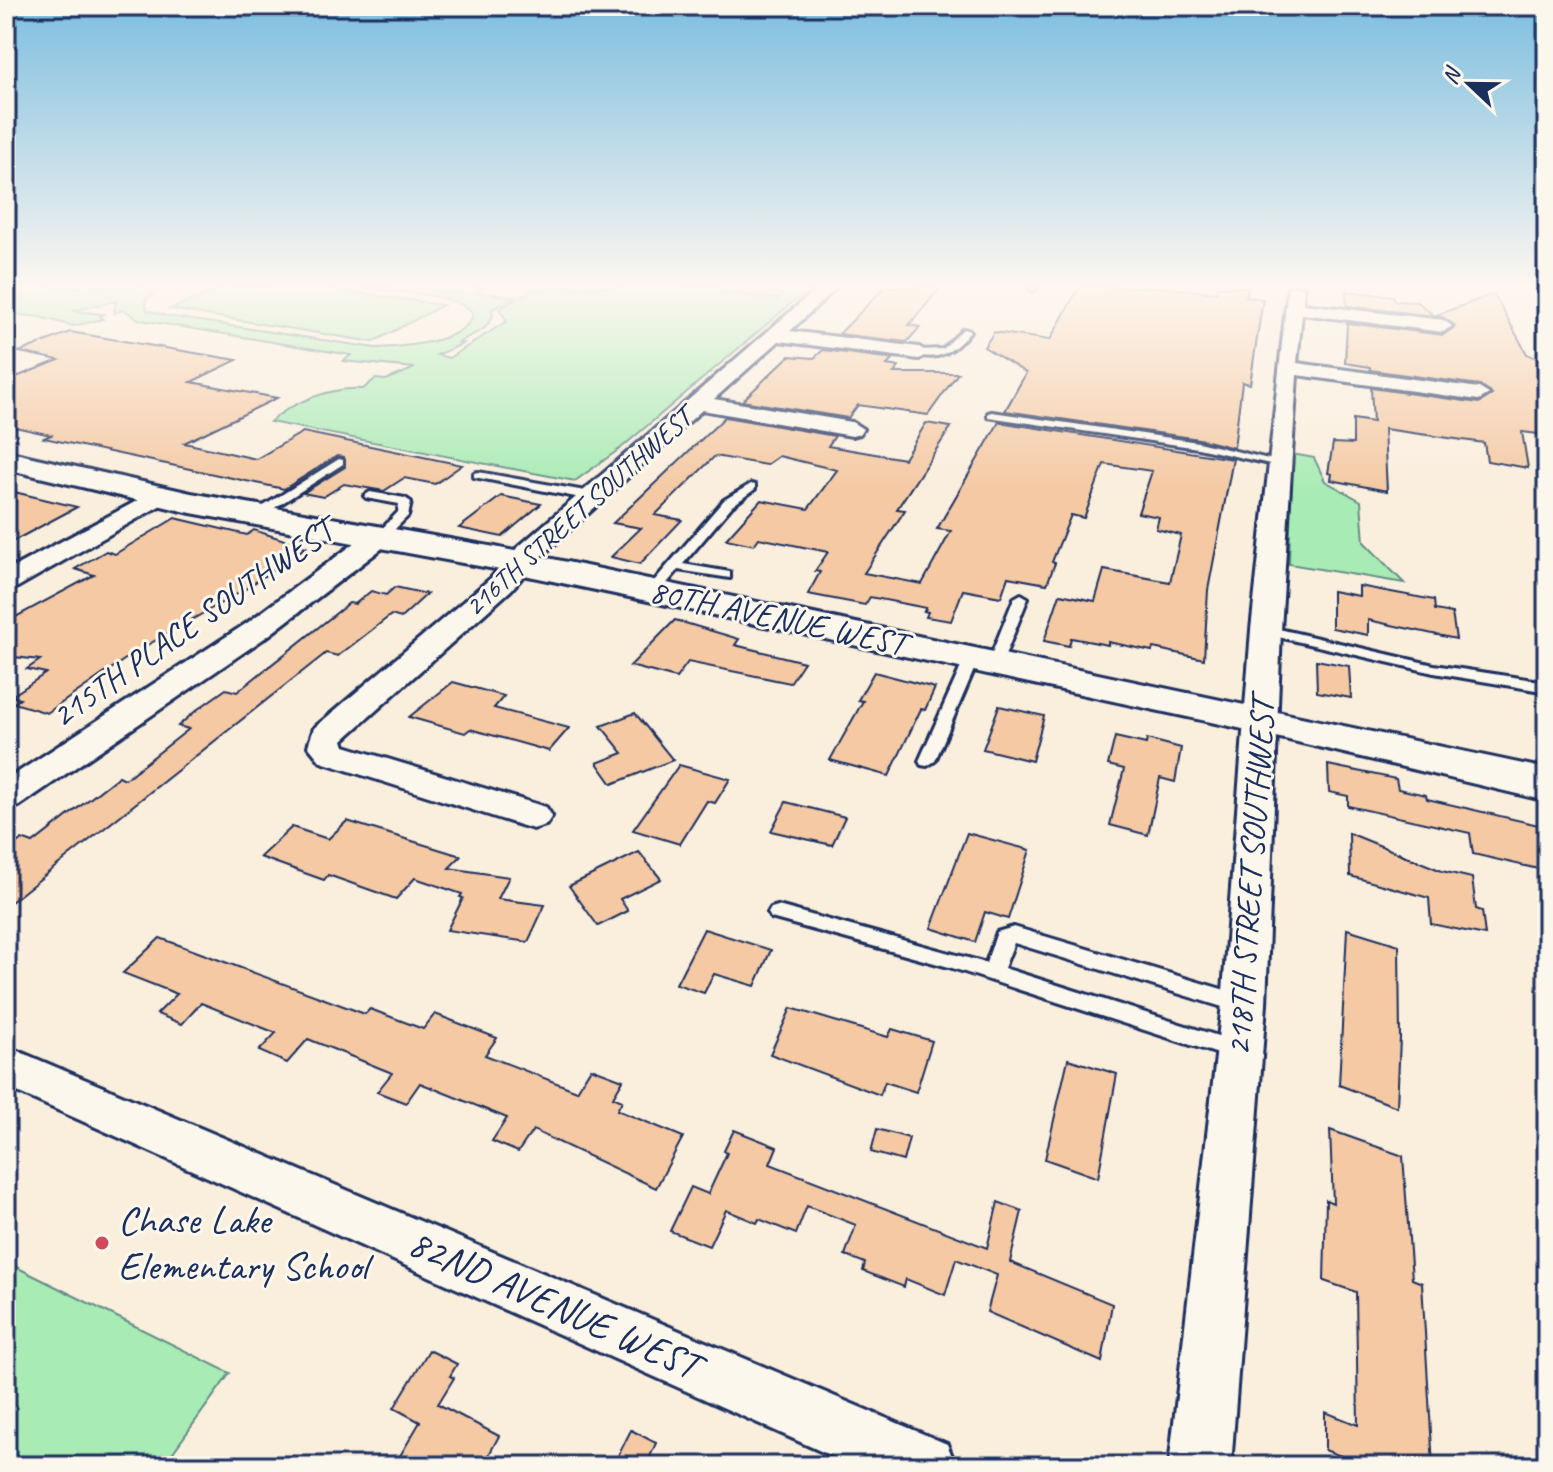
<svg xmlns="http://www.w3.org/2000/svg" width="1553" height="1472" font-family="Caveat,sans-serif">
  <style>
    .green { fill: #a8ebb4; stroke: #628d89; stroke-width: 2 }
    .building { fill: #f4c9a3; stroke: #1b2f5e; stroke-width: 2 }
    .lines { fill: none; stroke-linecap: round; stroke-linejoin: round }
    .lane-casing { stroke: #1b2f5e; stroke-width: 6 }
    .street-casing { stroke: #1b2f5e; stroke-width: 6 }
    .secondary-casing { stroke: #1b2f5e; stroke-width: 6 }
    .lane { fill: #fbf7ec; fill-rule: evenodd }
    .street { fill: #fbf7ec; fill-rule: evenodd }
    .secondary { fill: #fbf7ec; fill-rule: evenodd }
    .poi-dot { fill: #d1495b; stroke: #fbf7ec; stroke-width: 3 }
    .labels { text-anchor: middle; dominant-baseline: central; stroke-width: 6; stroke-linejoin: round; paint-order: stroke }
    .far-street-label { font-size: 28px; fill: #1b2f5e; stroke: #fbf7ec }
    .street-label { font-size: 34px; fill: #1b2f5e; stroke: #fbf7ec }
    .near-poi-label { font-size: 40px; fill: #1b2f5e; stroke: #fbf7ec; text-anchor: start }
    .near-street-label { font-size: 40px; fill: #1b2f5e; stroke: #fbf7ec }
  </style>
  <rect width="100%" height="100%" fill="#faeedd"/>
  <filter id="ink" filterUnits="userSpaceOnUse"><feTurbulence type="fractalNoise" baseFrequency=".0125" numOctaves="2"/><feDisplacementMap in="SourceGraphic" scale="16" xChannelSelector="R" yChannelSelector="G"/><feConvolveMatrix kernelMatrix="1 2 1 2 8 2 1 2 1" color-interpolation-filters="sRGB"/></filter>
  <g filter="url(#ink)">
    <g class="green">
      <path d="M6 287H165L145 300 147 310 167 316 375 348C398 347 469 343 473 313 457 293 387 291 360 287H411L459 294 472 287H483L478 292 515 297 492 309 493 316 485 328 459 342 464 343 437 355 449 358 507 321 499 309 534 289 545 291 551 287H717L723 292 778 299 783 294 756 293 763 287 807 290 621 448 575 481 270 422C293 401 332 387 363 389L375 379 386 380 415 368 343 361 351 355 140 320 124 310 114 313 116 301 73 311 104 314 100 316 103 319 74 326 39 317 6 313Z"/>
      <polygon points="225,287 316,287 443,305 373,342 170,309"/>
      <polygon points="1292,454 1314,458 1325,481 1361,501 1364,542 1404,583 1289,564"/>
      <polygon points="6,1262 230,1373 163,1466 6,1466"/>
    </g>
    <g class="building">
      <polygon points="885,287 941,287 909,325 920,327 907,342 839,334"/>
      <polygon points="1079,287 1160,287 1216,293 1217,287 1248,287 1246,297 1263,299 1250,384 1242,382 1234,448 1199,439 1005,411 1026,373 984,347 994,332 1050,340"/>
      <polygon points="1346,291 1393,296 1395,301 1418,302 1434,316 1494,294 1527,354 1547,363 1547,435 1522,432 1528,468 1487,461 1484,443 1384,429 1387,491 1331,480 1332,474 1328,473 1333,443 1353,444 1353,419 1373,422 1371,388 1479,403 1492,395 1479,385 1370,370 1370,367 1345,363 1347,323 1443,335 1455,327 1443,317 1347,306"/>
      <polygon points="70,332 237,360 191,382 277,398 184,443 256,459 303,432 462,465 435,484 404,478 384,491 344,484 323,497 303,493 345,467 344,457 337,456 284,489 44,438 51,435 6,425 6,381 59,360 19,352"/>
      <polygon points="823,350 893,359 887,365 899,367 894,373 958,373 928,415 858,405 848,418 742,401 789,356 814,358"/>
      <polygon points="725,417 835,436 828,446 904,459 926,423 951,427 897,509 905,510 864,573 922,584 951,531 937,529 999,422 1233,459 1208,590 1204,659 1153,648 1152,651 1108,642 1108,645 1071,638 1069,646 1044,641 1060,594 1095,601 1104,570 1170,582 1181,535 1156,529 1159,517 1138,513 1152,471 1104,464 1084,518 1071,515 1052,562 1055,563 1047,584 1008,577 1001,597 963,590 951,621 926,617 928,612 924,611 926,608 870,597 865,605 808,594 820,572 815,571 828,552 759,538 754,545 726,539 761,500 808,509 837,470 779,456 766,465 715,456 655,515 682,520 640,564 611,557 641,528 613,523"/>
      <polygon points="6,490 77,507 6,545"/>
      <polygon points="501,496 541,504 502,537 459,528"/>
      <polygon points="175,518 247,535 254,530 306,547 244,590 137,651 47,713 14,703 20,699 12,696 46,673 27,669 40,660 6,656 6,622 94,575 75,569 106,551 115,554"/>
      <polygon points="1359,586 1434,600 1435,610 1452,613 1456,639 1368,620 1368,635 1332,628 1332,591 1359,596"/>
      <polygon points="395,587 427,594 401,618 391,615 338,656 326,653 6,906 6,851 22,839 33,843 119,776 125,779 189,729 178,726 198,709 226,689 237,692 349,603 355,604 371,591 386,595"/>
      <polygon points="675,620 739,639 735,645 804,662 790,683 688,662 676,678 630,666"/>
      <polygon points="1316,660 1349,666 1351,698 1317,692"/>
      <polygon points="874,672 935,688 925,710 921,709 889,776 830,760 863,701 858,700"/>
      <polygon points="453,682 504,696 494,708 569,728 549,751 470,729 465,733 409,717"/>
      <polygon points="999,706 1044,716 1032,761 983,749"/>
      <polygon points="635,713 673,760 612,784 597,763 623,753 601,726"/>
      <polygon points="1115,737 1146,744 1147,739 1181,748 1175,782 1160,778 1148,835 1110,825 1124,769 1108,765"/>
      <polygon points="679,765 730,779 715,803 707,801 680,844 633,830"/>
      <polygon points="1328,765 1396,779 1398,789 1426,795 1427,799 1547,827 1547,871 1473,854 1470,833 1348,806 1348,796 1329,792"/>
      <polygon points="786,802 845,817 832,845 771,831"/>
      <polygon points="347,821 461,856 449,868 509,877 498,899 545,905 528,942 447,930 463,898 460,897 462,894 415,878 396,899 328,875 324,880 260,857 292,827 328,839"/>
      <polygon points="967,833 1030,850 1008,919 985,912 975,942 931,928"/>
      <polygon points="1349,833 1442,871 1472,878 1476,909 1482,911 1485,935 1431,924 1429,898 1350,876"/>
      <polygon points="639,852 661,879 620,899 628,911 598,926 569,886"/>
      <polygon points="704,929 771,950 755,986 714,974 704,993 676,984"/>
      <polygon points="1347,929 1399,945 1400,1038 1397,1107 1339,1085"/>
      <polygon points="160,938 365,1014 370,1009 423,1029 435,1014 497,1038 485,1055 577,1091 591,1068 623,1080 613,1097 622,1101 617,1110 683,1137 656,1188 533,1130 518,1152 492,1141 507,1118 420,1083 406,1103 377,1092 392,1073 308,1039 287,1063 259,1051 276,1033 201,1003 182,1024 157,1014 177,994 123,973"/>
      <polygon points="791,1008 888,1037 892,1029 932,1041 916,1092 885,1082 880,1095 770,1054"/>
      <polygon points="1068,1059 1117,1074 1098,1178 1045,1159"/>
      <polygon points="877,1129 909,1138 903,1161 871,1152"/>
      <polygon points="734,1130 777,1147 770,1164 987,1248 998,1202 1022,1211 1010,1262 1112,1304 1102,1362 987,1312 997,1275 956,1259 945,1295 906,1279 904,1287 863,1271 865,1263 845,1255 856,1225 807,1206 796,1234 759,1219 757,1223 726,1210 709,1246 670,1231 691,1187 708,1194 727,1153 724,1151"/>
      <polygon points="1330,1130 1403,1156 1412,1279 1422,1283 1433,1466 1356,1466 1356,1462 1325,1450 1325,1412 1358,1425 1356,1292 1324,1281 1326,1200 1333,1203"/>
      <polygon points="429,1350 457,1364 450,1376 454,1378 438,1404 499,1436 483,1466 394,1466 420,1422 394,1408"/>
      <polygon points="631,1430 656,1443 646,1466 613,1466"/>
    </g>
    <g class="lines">
      <defs>
        <g id="lane">
          <polygon points="1029,287 1037,287 1032,291"/>
          <path d="M963 329 970 331C957 349 937 364 914 353L919 350 943 349Z"/>
          <polygon points="992,412 1198,442 1285,463 1279,466 1198,448 988,417 988,413"/>
          <polygon points="339,459 343,460 343,464 259,518 251,518 249,515"/>
          <polygon points="478,472 591,492 597,496 591,500 474,477 474,473"/>
          <polygon points="751,484 755,485 755,489 732,506 683,564 730,572 730,578 678,570 658,594 648,594 648,588 724,500"/>
          <polygon points="370,492 405,498 411,502 408,516 384,540 380,541 374,537 398,512 399,504 366,498 364,496"/>
          <polygon points="1021,594 1028,598 1002,663 995,667 990,666 988,663 1014,598"/>
          <polygon points="1266,626 1434,665 1547,682 1547,692 1434,673 1261,633 1259,630"/>
          <polygon points="972,654 979,658 935,761 927,766 921,765 919,761 965,658"/>
          <polygon points="778,906 986,963 997,932 1014,927 1242,995 1249,998 1252,1004 1249,1010 1242,1013 1014,943 1004,968 1237,1042 1245,1044 1248,1051 1245,1058 1237,1060 949,967 771,918 768,913 771,908"/>
        </g>
        <g id="street">
          <polygon points="819,287 837,287 790,331 919,347 929,353 919,359 779,341 714,399 852,422 863,429 860,434 852,436 702,410 537,560 511,590 343,740 345,746 546,807 552,816 546,825 533,829 520,825 321,762 308,746 314,728 491,578 517,548"/>
          <polygon points="1288,287 1304,287 1303,304 1443,320 1452,326 1443,332 1302,314 1297,363 1479,388 1489,394 1479,400 1297,375 1281,630 1266,1004 1231,1466 1169,1466 1222,1004 1251,630"/>
          <polygon points="161,488 170,490 173,495 170,500 16,588 6,590 6,571"/>
          <polygon points="380,529 389,531 393,537 389,543 269,635 19,806 6,809 6,780 247,623 371,531"/>
          <polygon points="6,1046 947,1444 956,1466 854,1466 6,1087"/>
        </g>
        <polygon id="secondary" points="6,451 191,493 495,547 653,580 1547,769 1547,801 1234,727 653,602 495,569 191,513 6,469"/>
      </defs>
      <use href="#lane" class="lane-casing"/>
      <use href="#street" class="street-casing"/>
      <use href="#secondary" class="secondary-casing"/>
      <use href="#lane" class="lane"/>
      <use href="#street" class="street"/>
      <use href="#secondary" class="secondary"/>
    </g>
  </g>
  <linearGradient id="sky" x2="0" y2="1"><stop stop-color="#7dbee0"/><stop offset="0.58" stop-color="#fdf7f0"/><stop offset="1" stop-color="#fdf7f0" stop-opacity="0"/></linearGradient>
  <rect width="1553" height="493" fill="url(#sky)"/>
  <circle class="poi-dot" cx="102" cy="1243" r="8"/>
  <g class="labels">
    <g class="far-street-label">
      <text transform="translate(578 512) rotate(-42)">216TH STREET SOUTHWEST</text>
    </g>
    <g class="street-label">
      <text transform="translate(778 617) rotate(12)">80TH AVENUE WEST</text>
      <text transform="translate(192 623) rotate(-35)">215TH PLACE SOUTHWEST</text>
      <text transform="translate(1250 877) rotate(-86)">218TH STREET SOUTHWEST</text>
    </g>
    <g class="near-poi-label">
      <text x="118" y="1220">Chase Lake<tspan x="118" dy="46">Elementary School</tspan></text>
    </g>
    <g class="near-street-label">
      <text transform="translate(554 1304) rotate(24)">82ND AVENUE WEST</text>
    </g>
  </g>
  <rect width="1553" height="1472" fill="none" stroke="#fbf7ec" stroke-width="32"/>
  <rect x="16" y="16" width="1521" height="1440" fill="none" stroke="#1b2f5e" stroke-width="3" filter="url(#ink)"/>
  <g transform="translate(1469 84) rotate(292)" stroke="#fbf7ec" stroke-width="6" paint-order="stroke">
  <path d="M0-6L14 30L0 20L-14 30Z" fill="#1b2f5e"/>
  <text y="-12" font-size="22" font-weight="bold" text-anchor="middle" fill="#1b2f5e">N</text>
  </g>
</svg>
